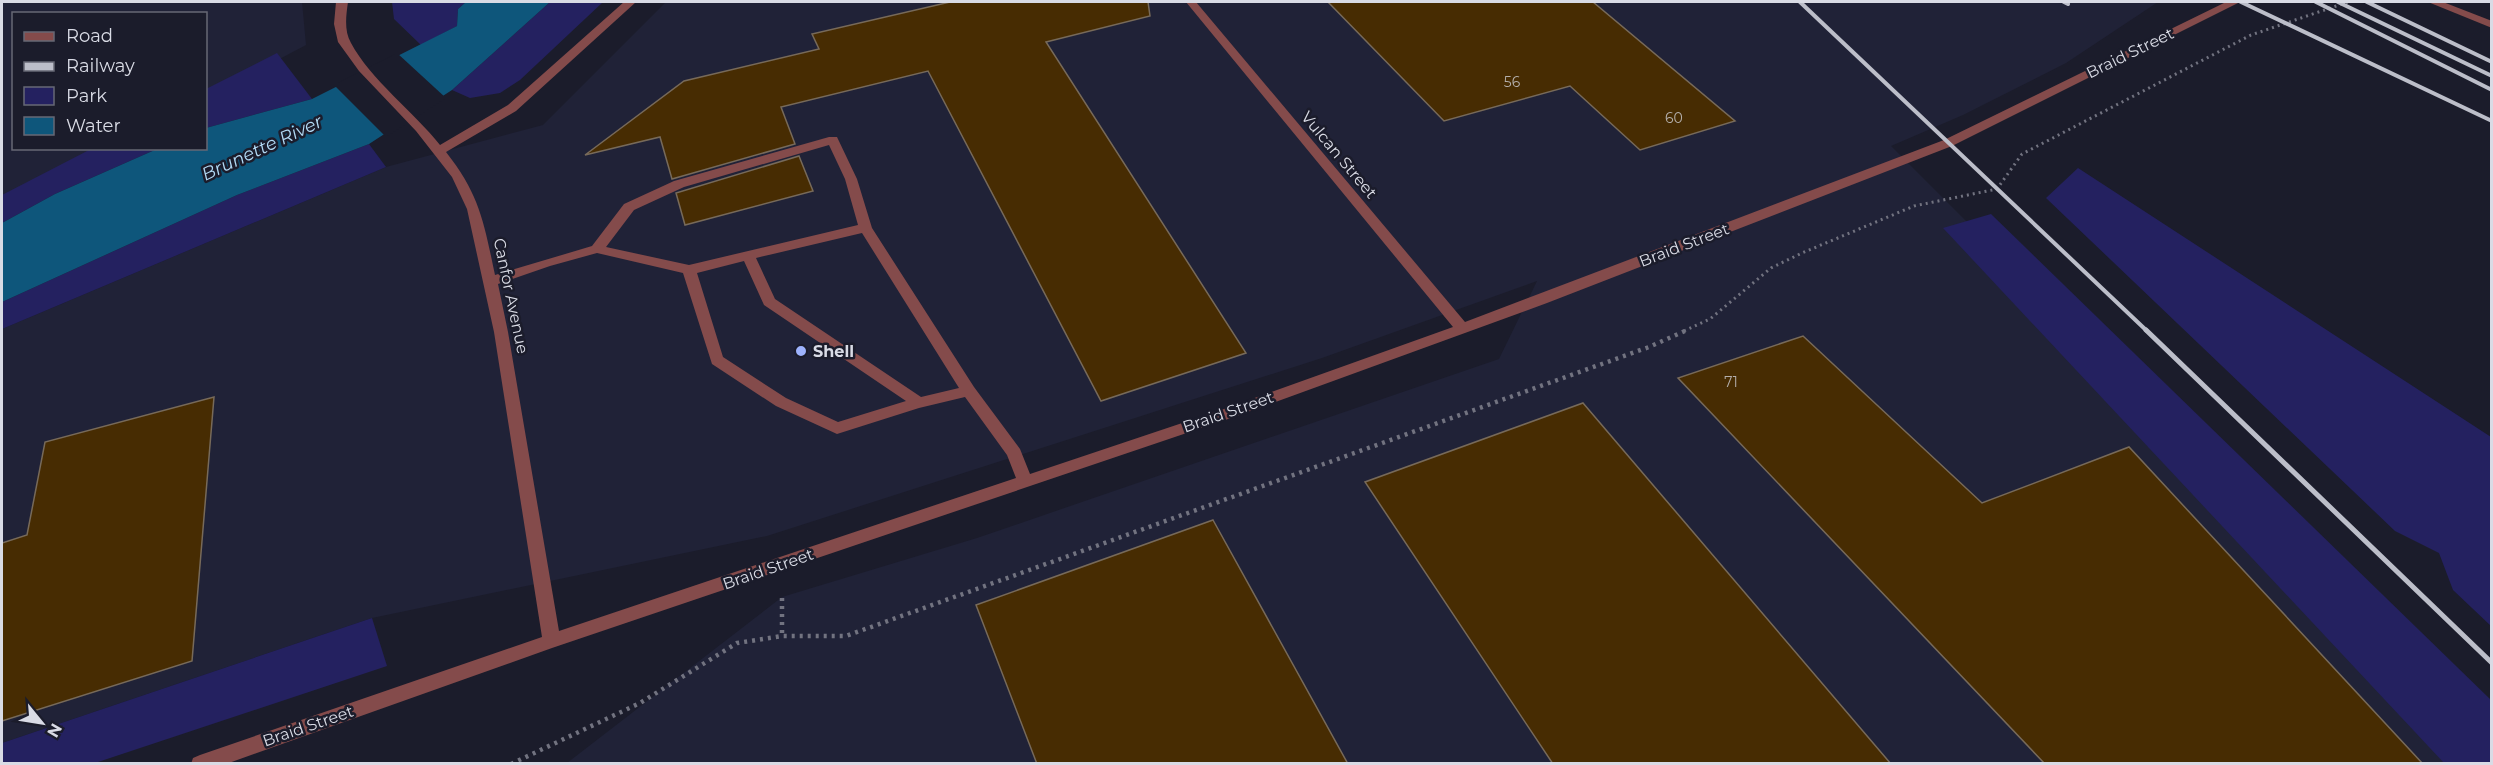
<svg xmlns="http://www.w3.org/2000/svg" width="2493" height="765" font-family="Montserrat,sans-serif">
  <style>
    .built { fill: #202237 }
    .green { fill: #242160 }
    .water { fill: #0e567b }
    .pier { fill: #1b1c2b }
    .building { fill: #472c02; stroke: #776a5a; stroke-width: 1.5 }
    .lines { fill: none; stroke-linecap: round; stroke-linejoin: round }
    .path-far1 { stroke: #727380; stroke-width: 3; stroke-dasharray: 2 4; stroke-linecap: butt }
    .path { stroke: #727380; stroke-width: 4.5; stroke-dasharray: 3 5; stroke-linecap: butt }
    .minor { fill: #844b4b; fill-rule: evenodd }
    .rail-far1 { stroke: #bcbec9; stroke-width: 4 }
    .rail { stroke: #bcbec9; stroke-width: 5 }
    .poi-dot { fill: #9eb3fd; stroke: #1b1c2b; stroke-width: 2 }
    .labels { text-anchor: middle; dominant-baseline: central; stroke-width: 5; stroke-linejoin: round; paint-order: stroke }
    .number-label { font-size: 14px; fill: #b4afac }
    .street-label { font-size: 16px; fill: #d9dbe5; stroke: #1b1c2b }
    .poi-label { font-size: 16px; font-weight: bold; fill: #d9dbe5; stroke: #1b1c2b; text-anchor: start }
    .water-label { font-size: 18px; font-style: italic; fill: #b2daf5; stroke: #1b1c2b }
  </style>
  <rect width="100%" height="100%" fill="#1b1c2b"/>
  <g class="built">
    <polygon points="2,2 302,2 306,45 206,98 206,14 14,14 14,148 110,149 2,206"/>
    <polygon points="666,2 2158,2 2066,63 1963,115 1891,146 2069,324 2469,763 567,763 782,597 977,538 1499,359 1537,281 1322,358 767,536 372,618 2,743 2,329 386,167 543,125"/>
  </g>
  <g class="green">
    <polygon points="392,2 466,2 458,9 457,26 421,45 394,19"/>
    <polygon points="550,2 603,2 520,80 500,93 470,98 452,90"/>
    <polygon points="277,53 312,99 206,128 206,89"/>
    <polygon points="369,144 386,167 2,329 2,302 237,195"/>
    <polygon points="91,149 157,149 55,194 2,223 2,195"/>
    <polygon points="2078,168 2491,437 2491,626 2453,590 2439,553 2395,531 2046,198"/>
    <polygon points="1991,214 2491,700 2491,763 2444,763 1943,228"/>
    <polygon points="372,618 387,666 95,763 2,763 2,743"/>
  </g>
  <polygon class="water" points="466,2 550,2 452,90 369,144 237,195 2,302 2,223 55,194 157,149 206,148 206,128 312,99 457,26 458,9"/>
  <polygon class="pier" points="397,53 446,98 386,137 334,85"/>
  <g class="building">
    <polygon points="950,2 1148,2 1150,16 1046,42 1246,353 1101,401 928,71 781,107 795,144 672,179 660,137 585,155 684,81 819,49 812,34"/>
    <polygon points="1328,2 1593,2 1735,121 1640,150 1570,86 1444,121"/>
    <polygon points="799,156 813,191 685,225 676,193"/>
    <polygon points="1803,336 1982,503 2129,447 2423,764 2045,764 1678,378"/>
    <polygon points="214,397 192,661 2,721 2,543 27,535 45,442"/>
    <polygon points="1583,403 1891,764 1553,764 1365,482"/>
    <polygon points="1213,520 1348,764 1037,764 976,605"/>
  </g>
  <g class="lines">
    <polyline class="path-far1" points="1684,331 1710,319 1771,268 1802,253 1914,206 1997,189 2022,154 2251,35 2348,2"/>
    <g class="path">
      <polyline points="782,598 782,636"/>
      <polyline points="511,764 640,703 737,643 782,636 846,636 1649,347 1687,330"/>
    </g>
    <g class="minor">
      <path d="M336 2H348C346 16 344 31 351 43 370 79 414 112 440 145L508 105 624 2H636L516 111 446 152C480 195 484 223 495 275L592 246 624 204 674 181 829 137H837L857 179 872 228 974 387 1020 449 1030 474 1224 409 1453 327 1186 2H1196L1465 322 1944 140 2226 2H2240L1952 146 1547 303 1234 417 552 648 226 764H191L193 758 200 755 542 637 494 332 467 209 452 177 416 131 359 71 338 42 334 24ZM829 145 845 179 858 225 689 265 606 247 634 210 684 187ZM862 233 959 388 921 397 775 299 756 258ZM597 253 683 273 712 364 776 406 837 434 919 408 965 397 1007 455 1016 478 559 631 508 332 498 284 550 266ZM744 261 764 305 906 401 838 422 786 398 723 357 697 273Z"/>
      <polygon points="2428,2 2443,2 2492,21 2492,28"/>
    </g>
    <g class="rail-far1">
      <polyline points="1800,2 2147,331"/>
      <polyline points="2064,2 2068,4"/>
      <polyline points="2241,2 2492,121"/>
      <polyline points="2316,2 2492,90"/>
      <polyline points="2338,2 2492,76"/>
      <polyline points="2367,2 2492,62"/>
    </g>
    <polyline class="rail" points="2146,330 2492,663"/>
  </g>
  <circle class="poi-dot" cx="801" cy="351" r="6"/>
  <g class="labels">
    <g class="number-label">
      <text x="1512" y="82">56</text>
      <text x="1674" y="118">60</text>
      <text x="1731" y="382">71</text>
    </g>
    <g class="street-label">
      <text transform="translate(2130 53) rotate(-26)">Braid Street</text>
      <text transform="translate(1339 155) rotate(50)">Vulcan Street</text>
      <text transform="translate(1684 245) rotate(-21)">Braid Street</text>
      <text transform="translate(511 296) rotate(78)">Canfor Avenue</text>
      <text transform="translate(1228 412) rotate(-19)">Braid Street</text>
      <text transform="translate(768 569) rotate(-19)">Braid Street</text>
      <text transform="translate(308 726) rotate(-19)">Braid Street</text>
    </g>
    <g class="poi-label">
      <text x="813" y="351">Shell</text>
    </g>
    <g class="water-label">
      <text transform="translate(262 148) rotate(-25)">Brunette River</text>
    </g>
  </g>
  <rect width="2493" height="765" fill="none" stroke="#d9dbe5" stroke-width="6"/>
  <rect x="12" y="12" width="195" height="138" fill="#1b1c2b" stroke="#676875" stroke-width="1.5"/>
  <rect x="24" y="32" width="30" height="9" fill="#844b4b" stroke="#676875" stroke-width="1.5"/>
  <text x="66" y="42" font-size="18" fill="#d9dbe5">Road</text>
  <rect x="24" y="62" width="30" height="9" fill="#bcbec9" stroke="#676875" stroke-width="1.5"/>
  <text x="66" y="72" font-size="18" fill="#d9dbe5">Railway</text>
  <rect x="24" y="87" width="30" height="18" fill="#242160" stroke="#676875" stroke-width="1.5"/>
  <text x="66" y="102" font-size="18" fill="#d9dbe5">Park</text>
  <rect x="24" y="117" width="30" height="18" fill="#0e567b" stroke="#676875" stroke-width="1.5"/>
  <text x="66" y="132" font-size="18" fill="#d9dbe5">Water</text>
  <g transform="translate(42 723) rotate(120)" stroke="#1b1c2b" stroke-width="4.5" paint-order="stroke">
  <path d="M0-4.5L10 22L0 15L-10 22Z" fill="#d9dbe5"/>
  <text y="-9" font-size="16" font-weight="bold" text-anchor="middle" fill="#d9dbe5">N</text>
  </g>
</svg>
